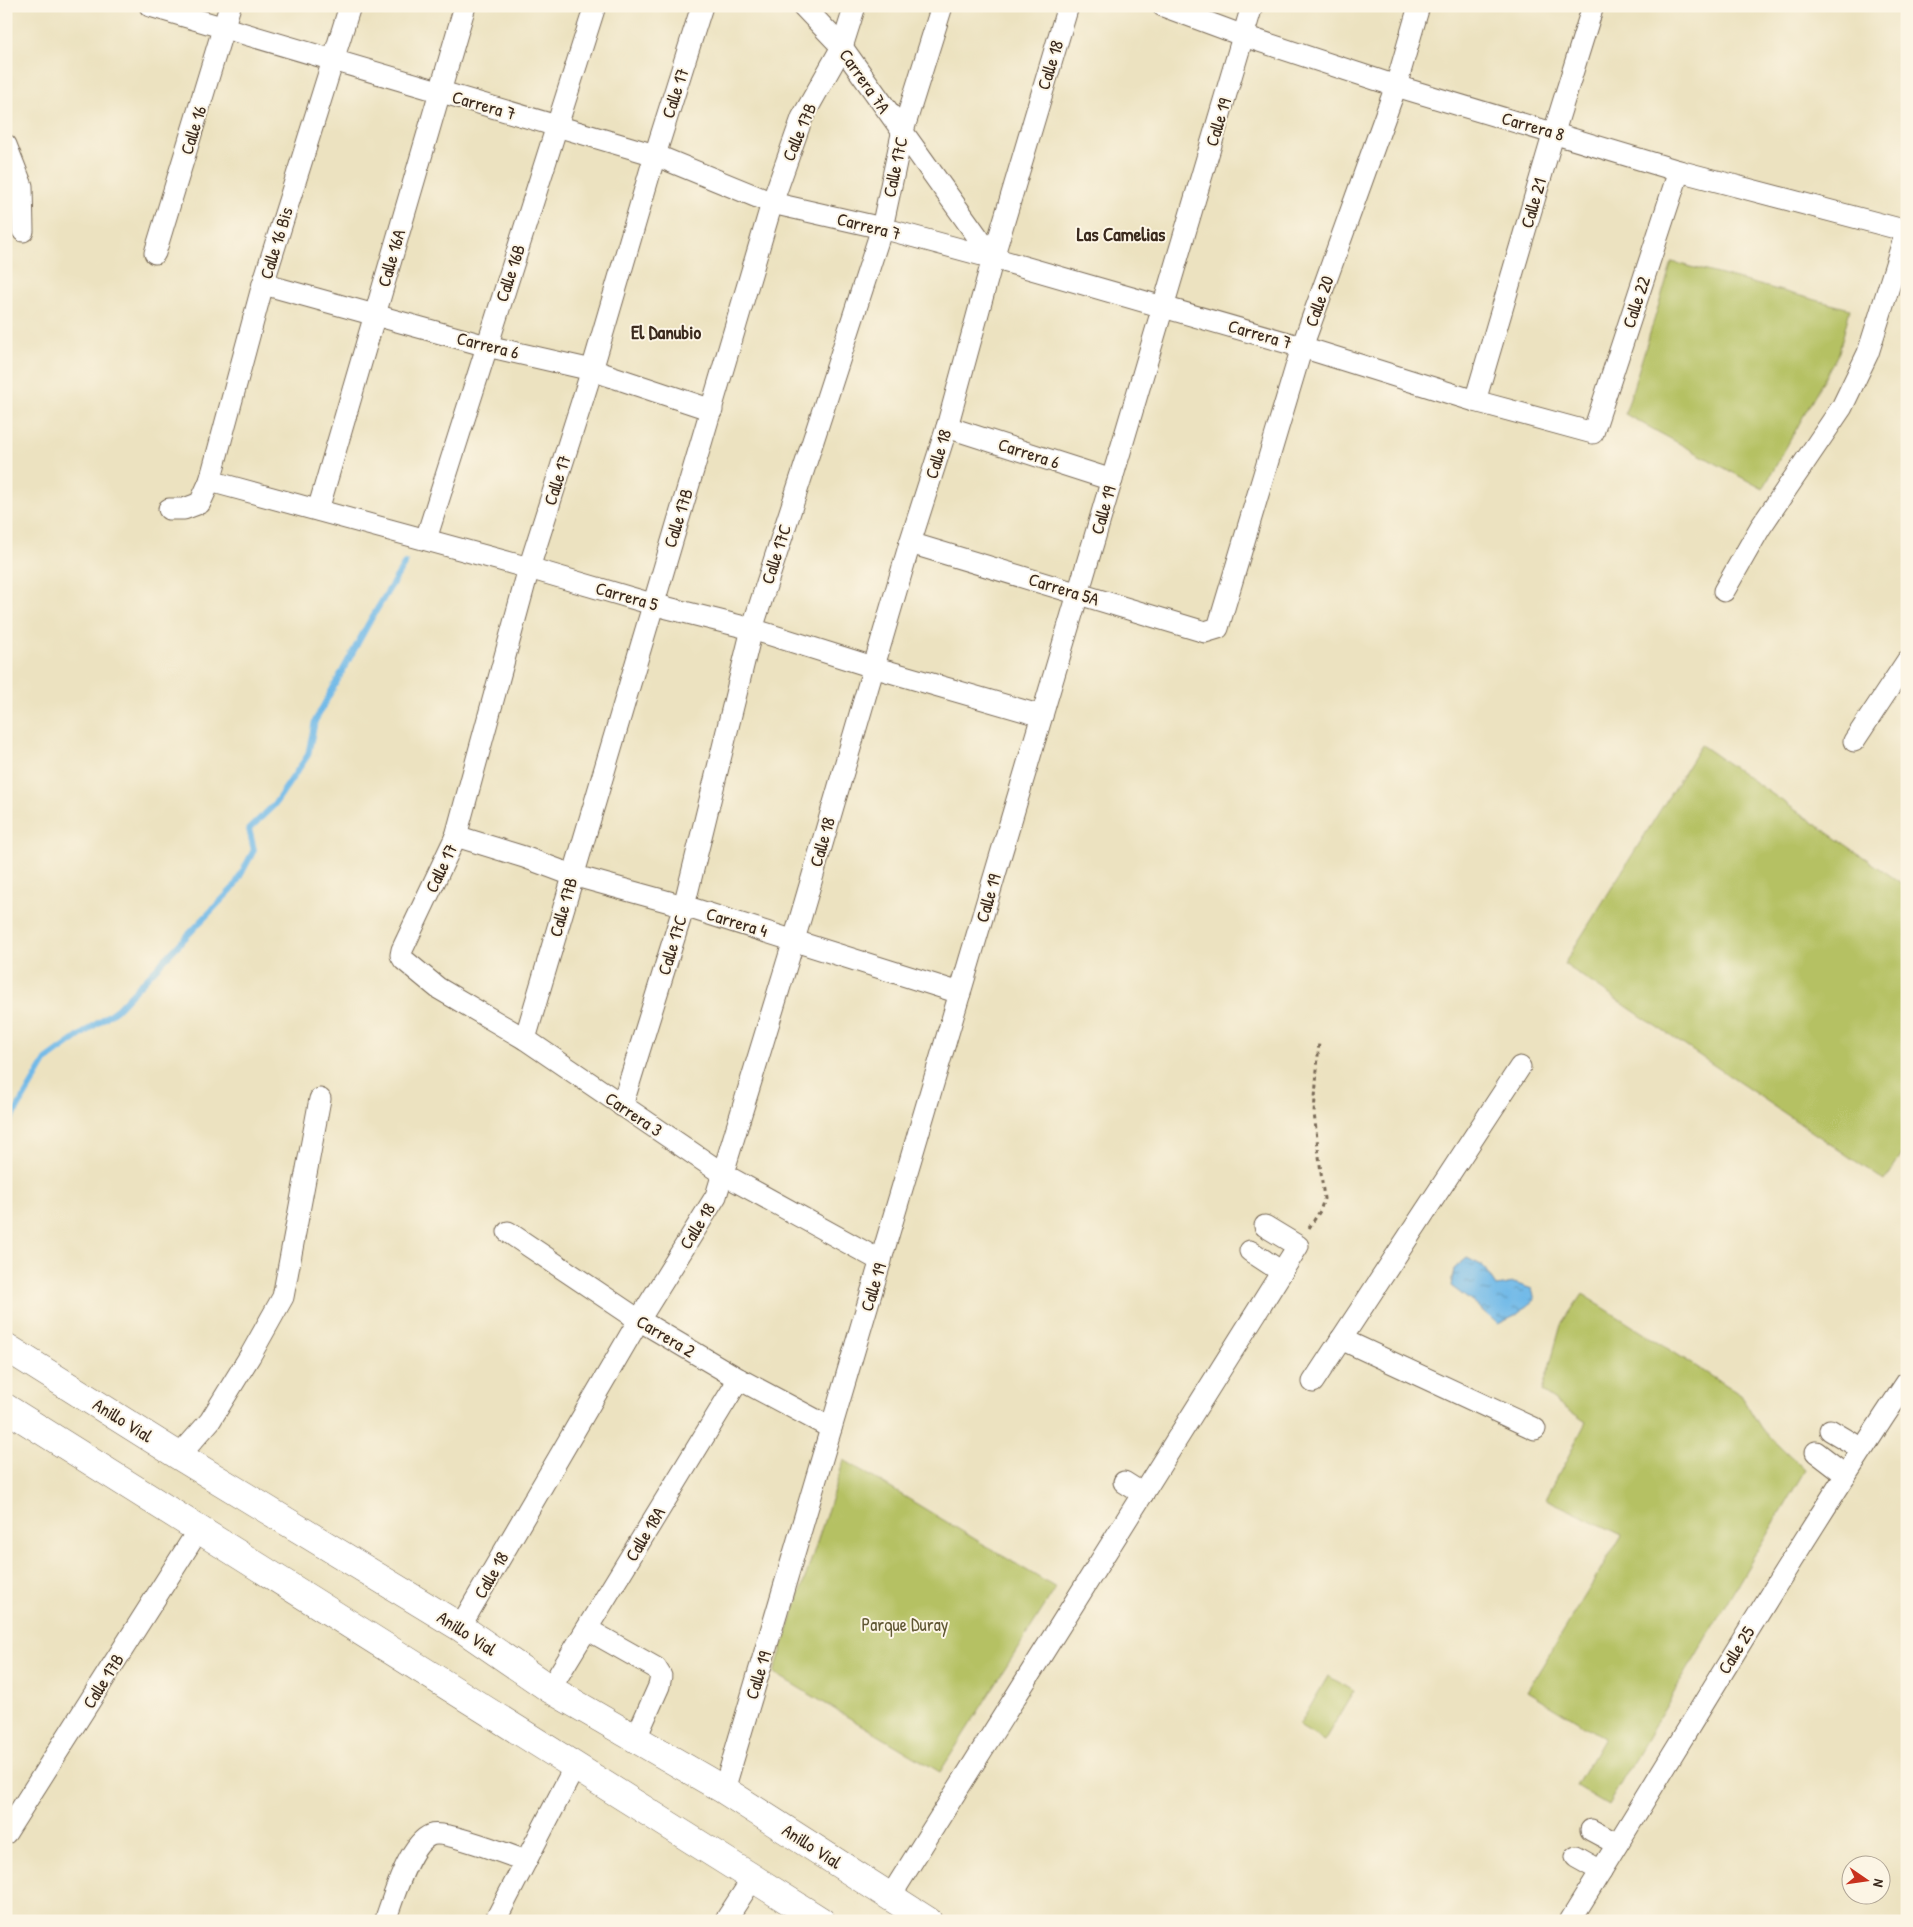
<svg xmlns="http://www.w3.org/2000/svg" width="1913" height="1927" font-family="'Patrick Hand',sans-serif">
  <style>
    .park { fill: #b5c163; stroke: #787640 }
    .water { fill: url(#water-ripples); stroke: #567283 }
    .lines { fill: none; stroke-linecap: round; stroke-linejoin: round }
    .stream { stroke: #70b9e8; stroke-width: 6 }
    .minor-casing { stroke: #796a57; stroke-width: 23 }
    .highway-casing { stroke: #796a57; stroke-width: 29 }
    .path { stroke: #796a57; stroke-width: 3; stroke-dasharray: 4 4; stroke-linecap: butt }
    .minor { stroke: #fff; stroke-width: 21 }
    .highway { stroke: #fff; stroke-width: 28 }
    .labels { text-anchor: middle; dominant-baseline: central; stroke-width: 4; stroke-linejoin: round; paint-order: stroke }
    .street-label { font-size: 18px; fill: #3b2a1e; stroke: #fcf5e5 }
    .park-label { font-size: 18px; fill: #605733; stroke: #fcf5e5 }
    .neighbourhood-label { font-size: 19px; font-weight: bold; fill: #3b2a1e; stroke: #fcf5e5 }
  </style>
  <defs>
    <pattern id="water-ripples" width="26" height="14" patternUnits="userSpaceOnUse" patternTransform="scale(1.25)"><rect width="26" height="14" fill="#70b9e8"/><path d="M2 4q2-2 4 0t4 0M15 11q2-2 4 0t4 0" fill="none" stroke="#5d97bb"/></pattern>
  </defs>
  <rect width="100%" height="100%" fill="#fcf5e5"/>
  <filter id="ink" filterUnits="userSpaceOnUse"><feTurbulence type="fractalNoise" baseFrequency=".02" numOctaves="2"/><feDisplacementMap in="SourceGraphic" scale="10" xChannelSelector="R" yChannelSelector="G"/><feConvolveMatrix kernelMatrix="1 2 1 2 8 2 1 2 1" color-interpolation-filters="sRGB"/></filter>
  <filter id="wash" filterUnits="userSpaceOnUse"><feTurbulence type="fractalNoise" baseFrequency=".0096" numOctaves="4" result="noise"/><feDisplacementMap in="SourceGraphic" scale="20" xChannelSelector="R" yChannelSelector="G"/><feGaussianBlur stdDeviation="1.12" result="paint"/><feColorMatrix in="noise" values="0 0 0 0 0 0 0 0 0 0 0 0 0 0 0 0 0 1.4 0 .05"/><feComposite in="paint" operator="in"/></filter>
  <g filter="url(#wash)">
    <rect width="100%" height="100%" fill="#ece2c0"/>
    <g class="park">
      <polygon points="1672,262 1850,309 1839,352 1763,489 1625,414"/>
      <polygon points="1701,745 1907,887 1907,1147 1885,1181 1564,964"/>
      <polygon points="1582,1294 1741,1395 1761,1428 1805,1470 1608,1805 1576,1786 1604,1738 1527,1691 1622,1535 1546,1499 1586,1422 1542,1392 1561,1325"/>
      <polygon points="844,1460 1056,1588 940,1772 774,1673"/>
      <polygon points="1328,1676 1354,1691 1324,1741 1299,1726"/>
    </g>
    <polygon class="water" points="1467,1258 1483,1266 1496,1286 1514,1283 1532,1289 1535,1300 1515,1316 1498,1324 1476,1305 1451,1286 1454,1269"/>
    <g class="lines">
      <polyline class="stream" points="6,1128 46,1060 117,1009 234,887 254,850 249,829 274,805 308,755 315,721 371,619 405,563"/>
    </g>
  </g>
  <g filter="url(#ink)">
    <g class="lines">
      <defs>
        <g id="minor">
          <polyline points="150,6 655,155 772,203 882,228 993,258 1302,347 1475,401 1593,433 1679,171"/>
          <polyline points="702,6 655,155 592,370 529,568 456,836 402,950 401,955 404,960 438,988 525,1039 723,1174 881,1261"/>
          <polyline points="803,6 842,47 993,258"/>
          <polyline points="1163,6 1244,36 1396,86 1679,171 1907,231"/>
          <polyline points="6,145 22,186 23,231"/>
          <polyline points="155,253 230,6"/>
          <polyline points="263,284 487,346 592,370 712,410"/>
          <polyline points="1475,401 1554,132 1593,6"/>
          <polyline points="947,427 1112,480"/>
          <polyline points="210,481 529,568 652,604 752,629 873,667 1042,716"/>
          <polyline points="169,509 184,509 200,503 210,481 263,284 350,6"/>
          <polyline points="318,510 465,6"/>
          <polyline points="426,539 595,6"/>
          <polyline points="910,543 1205,632 1218,628 1302,347 1396,86 1419,6"/>
          <polyline points="1724,591 1760,528 1842,407 1868,353 1907,229"/>
          <polyline points="1854,741 1907,661"/>
          <polyline points="456,836 524,857 572,875 684,906 960,993"/>
          <polyline points="525,1039 772,203 802,118 842,47 855,6"/>
          <polyline points="622,1106 684,906 752,629 882,228 902,134 942,6"/>
          <polyline points="508,1232 639,1320 739,1379 831,1428"/>
          <polyline points="1250,1251 1282,1272"/>
          <polyline points="1341,1339 1535,1429"/>
          <polyline points="1313,1382 1520,1067"/>
          <polyline points="1830,1430 1862,1449"/>
          <polyline points="1816,1452 1846,1475"/>
          <polyline points="179,1456 210,1421 250,1356 283,1297 320,1099"/>
          <polyline points="1124,1482 1143,1494"/>
          <polyline points="460,1627 639,1320 716,1196 794,940 910,543 947,427 993,258 1068,6"/>
          <polyline points="587,1629 656,1668 661,1676 659,1686 635,1740"/>
          <polyline points="550,1689 739,1379"/>
          <polyline points="724,1790 1252,6"/>
          <polyline points="1591,1830 1617,1844"/>
          <polyline points="6,1833 199,1529"/>
          <polyline points="1576,1857 1601,1871"/>
          <polyline points="890,1897 1298,1246 1265,1226"/>
          <path d="M385 1921C393 1899 409 1843 431 1835 445 1830 509 1855 526 1861"/>
          <polyline points="495,1921 575,1766"/>
          <polyline points="725,1921 753,1878"/>
          <path d="M1570 1921C1682 1741 1789 1558 1907 1382"/>
        </g>
        <g id="highway">
          <polyline points="6,1347 179,1456 460,1627 550,1689 724,1790 928,1921"/>
          <polyline points="6,1408 821,1921"/>
        </g>
      </defs>
      <use href="#minor" class="minor-casing"/>
      <use href="#highway" class="highway-casing"/>
      <polyline class="path" points="1309,1228 1320,1211 1324,1199 1314,1113 1319,1041"/>
      <use href="#minor" class="minor"/>
      <use href="#highway" class="highway"/>
    </g>
  </g>
  <g class="labels">
    <g class="street-label">
      <text transform="translate(1050 65) rotate(-73)">Calle 18</text>
      <text transform="translate(865 81) rotate(55)">Carrera 7A</text>
      <text transform="translate(675 93) rotate(-72)">Calle 17</text>
      <text transform="translate(484 105) rotate(16)">Carrera 7</text>
      <text transform="translate(1218 122) rotate(-73)">Calle 19</text>
      <text transform="translate(1533 126) rotate(16)">Carrera 8</text>
      <text transform="translate(193 130) rotate(-73)">Calle 16</text>
      <text transform="translate(799 132) rotate(-67)">Calle 17B</text>
      <text transform="translate(895 167) rotate(-78)">Calle 17C</text>
      <text transform="translate(1533 203) rotate(-74)">Calle 21</text>
      <text transform="translate(869 226) rotate(14)">Carrera 7</text>
      <text transform="translate(276 243) rotate(-73)">Calle 16 Bis</text>
      <text transform="translate(391 258) rotate(-74)">Calle 16A</text>
      <text transform="translate(510 273) rotate(-72)">Calle 16B</text>
      <text transform="translate(1319 301) rotate(-70)">Calle 20</text>
      <text transform="translate(1636 302) rotate(-72)">Calle 22</text>
      <text transform="translate(1260 334) rotate(16)">Carrera 7</text>
      <text transform="translate(488 345) rotate(14)">Carrera 6</text>
      <text transform="translate(1029 453) rotate(18)">Carrera 6</text>
      <text transform="translate(938 454) rotate(-73)">Calle 18</text>
      <text transform="translate(557 480) rotate(-72)">Calle 17</text>
      <text transform="translate(1103 510) rotate(-74)">Calle 19</text>
      <text transform="translate(678 518) rotate(-73)">Calle 17B</text>
      <text transform="translate(776 554) rotate(-72)">Calle 17C</text>
      <text transform="translate(1064 589) rotate(17)">Carrera 5A</text>
      <text transform="translate(627 596) rotate(16)">Carrera 5</text>
      <text transform="translate(822 842) rotate(-74)">Calle 18</text>
      <text transform="translate(441 868) rotate(-65)">Calle 17</text>
      <text transform="translate(988 898) rotate(-74)">Calle 19</text>
      <text transform="translate(563 907) rotate(-74)">Calle 17B</text>
      <text transform="translate(737 922) rotate(17)">Carrera 4</text>
      <text transform="translate(672 945) rotate(-73)">Calle 17C</text>
      <text transform="translate(634 1114) rotate(34)">Carrera 3</text>
      <text transform="translate(697 1226) rotate(-58)">Calle 18</text>
      <text transform="translate(873 1287) rotate(-73)">Calle 19</text>
      <text transform="translate(666 1336) rotate(31)">Carrera 2</text>
      <text transform="translate(123 1420) rotate(32)">Anillo Vial</text>
      <text transform="translate(645 1534) rotate(-59)">Calle 18A</text>
      <text transform="translate(491 1575) rotate(-60)">Calle 18</text>
      <text transform="translate(467 1633) rotate(33)">Anillo Vial</text>
      <text transform="translate(1736 1650) rotate(-58)">Calle 25</text>
      <text transform="translate(758 1675) rotate(-73)">Calle 19</text>
      <text transform="translate(103 1681) rotate(-58)">Calle 17B</text>
      <text transform="translate(812 1846) rotate(33)">Anillo Vial</text>
    </g>
    <g class="park-label">
      <text x="905" y="1624">Parque Duray</text>
    </g>
    <g class="neighbourhood-label">
      <text x="1121" y="234">Las Camelias</text>
      <text x="666" y="332">El Danubio</text>
    </g>
  </g>
  <rect width="1913" height="1927" fill="none" stroke="#fcf5e5" stroke-width="25"/>
  <g transform="translate(1866 1880) rotate(103)"><circle r="24" fill="#fcf5e5" stroke="#afa495"/>
  <path d="M0-4L9 19L0 12L-9 19Z" fill="#c8321e"/>
  <text y="-8" font-size="14" font-weight="bold" text-anchor="middle" fill="#3b2a1e">N</text>
  </g>
</svg>
